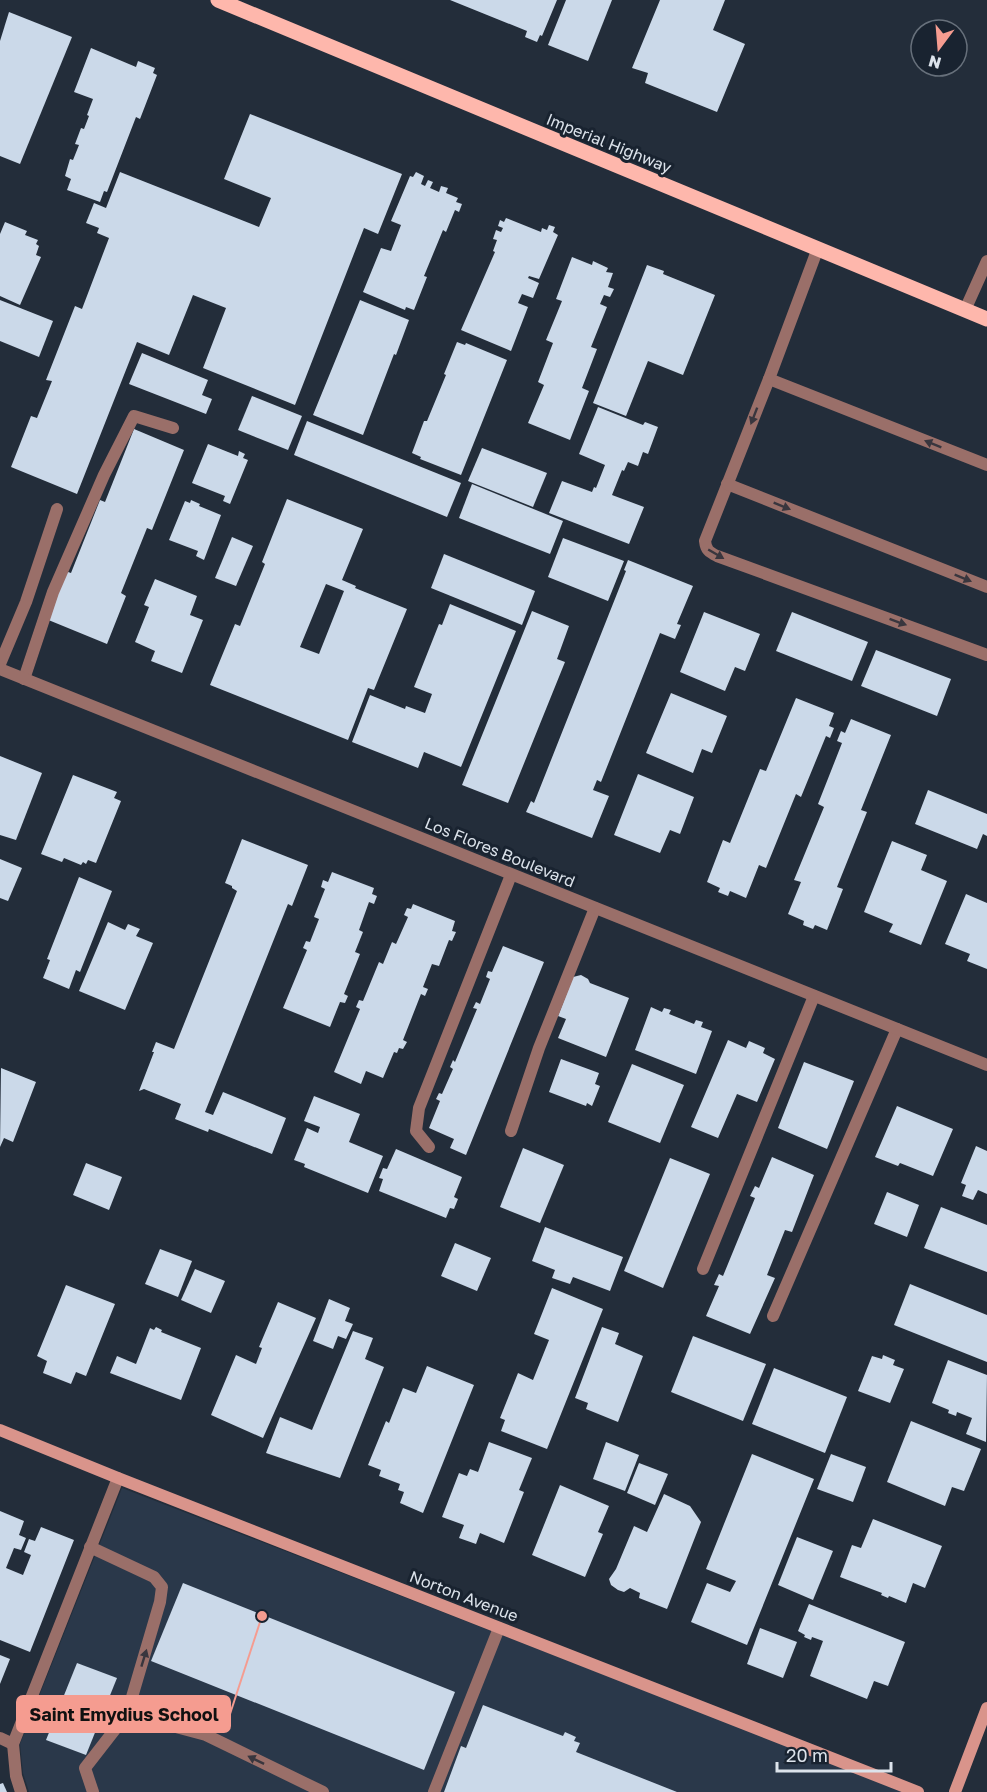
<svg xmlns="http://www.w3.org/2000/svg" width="987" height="1792" font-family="'Golos Text',sans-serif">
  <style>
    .built { fill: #2a384a }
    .building { fill: #cbd9e9; fill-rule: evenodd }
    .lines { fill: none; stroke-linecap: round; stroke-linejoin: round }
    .lane { stroke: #9a6f69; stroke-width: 12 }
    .street { stroke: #9a6f69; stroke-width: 12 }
    .secondary { stroke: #d9948b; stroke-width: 12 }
    .primary { stroke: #feb7ac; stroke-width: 15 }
    .oneway { fill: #39363e }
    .labels { text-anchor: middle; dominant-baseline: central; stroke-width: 6; stroke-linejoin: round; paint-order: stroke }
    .street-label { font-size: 16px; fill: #dce3eb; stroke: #192330 }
    .leader { fill: none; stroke: #f59c90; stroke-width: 2 }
    .callout-dot { fill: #f59c90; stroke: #192330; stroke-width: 2 }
    .callout { fill: #f59c90; stroke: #f59c90; stroke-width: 2 }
    .callout-label { font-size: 18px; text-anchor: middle; font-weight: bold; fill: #111 }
  </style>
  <rect width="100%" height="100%" fill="#232d3a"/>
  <polygon class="built" points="122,1488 907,1792 29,1792 23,1773 20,1744"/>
  <g class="building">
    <polygon points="450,0 557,0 542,36 540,35 537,42 525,37 527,31"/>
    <polygon points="566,0 612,0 588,61 548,45"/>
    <polygon points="660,0 725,0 713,30 745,44 717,112 645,83 648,73 632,68"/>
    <polygon points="9,12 72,37 20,164 0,156 0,41"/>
    <polygon points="91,48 136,67 138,61 155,68 153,73 157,75 140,119 136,117 107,192 104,191 100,202 67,190 71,179 65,176 70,159 73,160 79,145 75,144 81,128 84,129 89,116 87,115 93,99 74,92"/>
    <polygon points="250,114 402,174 378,234 364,228 295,405 203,368 226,308 193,295 169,355 137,342 77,494 11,467 31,416 37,418 52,381 46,380 75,306 82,309 109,238 97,233 99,228 86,223 94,203 106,208 120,172 259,227 271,198 224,179"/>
    <polygon points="416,172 424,176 421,184 425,186 428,180 433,182 430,188 439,192 441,186 448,188 446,193 458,198 456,202 462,204 459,212 455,210 446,232 443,230 424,276 427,277 414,310 406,307 405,310 363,292 381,248 391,251 401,225 391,221 410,176 413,177"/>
    <polygon points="506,218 541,232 542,228 547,230 549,225 555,227 553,232 558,235 539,279 529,276 528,278 539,283 533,298 522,294 518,303 528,307 511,351 461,330 495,252 493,251 497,240 493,239 496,230 501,232 503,228 498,226 500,220 504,222"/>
    <polygon points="5,222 27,231 25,235 38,240 36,244 39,246 36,255 41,257 20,305 0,296 0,234"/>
    <polygon points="572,257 592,265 593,261 608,268 606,272 613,273 608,287 614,289 610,297 604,295 600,304 607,307 591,347 597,349 582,388 589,391 570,440 528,423 544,385 538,382 553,343 546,340 562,301 556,299"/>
    <polygon points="647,265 664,271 663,274 715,295 683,375 648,361 626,416 593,403"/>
    <polygon points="0,300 53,321 39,357 0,341"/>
    <polygon points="360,300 409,320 396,355 394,354 363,435 313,415"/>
    <polygon points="457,342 465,345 466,343 507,360 461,475 420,459 421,457 412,453 424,421 427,421 446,375 444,374"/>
    <polygon points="142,353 208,380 202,395 212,399 206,414 129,384"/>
    <polygon points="252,396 302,416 288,450 238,430"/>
    <polygon points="598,407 643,425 645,422 658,427 648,454 643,452 638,466 628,462 624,471 622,470 612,495 644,507 629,544 549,513 562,481 592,492 594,487 596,488 605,465 579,454"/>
    <polygon points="307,421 461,483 447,517 294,455"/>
    <polygon points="134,429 184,450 152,530 147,528 121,593 126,596 107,644 46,619 65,571 71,573 100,500 105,502"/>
    <polygon points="208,444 238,456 239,451 245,454 243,458 248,460 230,504 223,501 225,496 192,483"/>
    <polygon points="482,448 547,473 533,507 468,481"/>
    <polygon points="472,484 563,521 550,554 459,518"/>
    <path d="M287 499 363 529 342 580 356 586 355 588 407 609 374 690 368 688 348 740 210 685 235 624 240 626 265 564 262 562ZM326 584 344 591 319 654 300 647Z"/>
    <polygon points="191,500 200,504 199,506 221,515 204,560 196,556 198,551 169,540 185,501 190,503"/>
    <polygon points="232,537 253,546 236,586 215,578"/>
    <polygon points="563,538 624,561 608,601 548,577"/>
    <polygon points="444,554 535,591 522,625 431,588"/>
    <polygon points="628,560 693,586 677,624 681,625 675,639 660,633 601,782 597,780 593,790 609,796 592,838 526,812 531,801 534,803 626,571 624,570"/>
    <polygon points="155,579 197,596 190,615 203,620 182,673 151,661 155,651 135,642 149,607 144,605"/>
    <polygon points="450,604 516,631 461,767 424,752 418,768 352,742 370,695 405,709 406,706 425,713 432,694 414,687 439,624 442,625"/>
    <polygon points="532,611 569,626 557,659 565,662 508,803 462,785"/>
    <polygon points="704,612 760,634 745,671 735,667 725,691 680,672"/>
    <polygon points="792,612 868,642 852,681 776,651"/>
    <polygon points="876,650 951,679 937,716 861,686"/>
    <polygon points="671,693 727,716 712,753 702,749 693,773 646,753"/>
    <polygon points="796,698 834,713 829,726 834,728 830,738 826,736 801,797 796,794 766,868 759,865 746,898 730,891 728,896 718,892 720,888 707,882 723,840 730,843 760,769 766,771"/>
    <polygon points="851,719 891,735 861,810 867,812 837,887 843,889 827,930 815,925 813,929 803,925 804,921 788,914 801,882 794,880 824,807 818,804 842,743 837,741 841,731 845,733"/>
    <polygon points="0,756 42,773 16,840 0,835"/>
    <polygon points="638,774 694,797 680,834 670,830 660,853 614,835"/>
    <polygon points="73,775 117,792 114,798 121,801 96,863 88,860 86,864 83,862 81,865 64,858 62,862 41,854"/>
    <polygon points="928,790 987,814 987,836 983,834 977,849 915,824"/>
    <polygon points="242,839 308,865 292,906 288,904 205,1112 213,1115 223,1092 286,1118 272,1154 209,1129 208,1132 175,1119 181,1104 144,1089 139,1091 154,1052 152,1052 156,1042 174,1049 237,891 232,888 232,886 225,883"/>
    <polygon points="892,841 927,855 921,870 947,881 921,945 889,932 893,924 864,912"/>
    <polygon points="0,859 22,868 8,901 0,898"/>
    <polygon points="332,872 374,888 372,894 377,896 374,904 369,902 359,930 363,932 355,952 360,954 344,994 348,996 345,1003 340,1002 330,1027 283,1008 307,950 303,948 306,941 310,942 319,919 314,917 325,889 321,887 323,880 328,882"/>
    <polygon points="79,877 112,891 80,972 76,970 69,989 43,978 50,960 47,959"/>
    <polygon points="966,894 987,903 987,969 967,961 970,954 945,944"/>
    <polygon points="413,904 455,921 452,931 456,932 452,941 449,940 439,966 432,964 423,987 428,989 425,996 421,994 403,1040 407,1042 403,1049 399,1048 397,1053 394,1052 383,1078 366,1071 361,1084 334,1072 360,1009 356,1007 359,1000 363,1001 379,962 383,964 392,942 396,944 408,917 404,915 407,908 411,909"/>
    <polygon points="108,922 125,930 128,924 140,929 136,936 153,943 125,1010 79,991"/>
    <polygon points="503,946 544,962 466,1155 450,1148 454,1139 429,1128 440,1101 436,1099 439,1093 442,1094 453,1069 450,1067 453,1060 455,1062 477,1009 473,1008 476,1002 480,1004 490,979 486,977 488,971 492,972"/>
    <polygon points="581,975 588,979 590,983 629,998 606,1057 558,1038 566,1019 558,1016 573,977"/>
    <polygon points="651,1007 662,1012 664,1008 671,1010 669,1014 694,1024 696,1020 703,1022 701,1027 712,1031 696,1074 635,1050"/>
    <polygon points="728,1040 746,1048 749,1041 765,1048 763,1053 775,1059 757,1102 737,1094 718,1138 691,1127"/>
    <polygon points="561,1059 599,1073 595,1084 600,1086 592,1106 587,1103 586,1106 549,1092"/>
    <polygon points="804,1062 854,1081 827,1149 778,1128"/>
    <polygon points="632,1064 684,1085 660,1143 608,1122"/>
    <polygon points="1,1068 36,1082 13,1142 4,1138 0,1147"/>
    <polygon points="314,1096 360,1114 349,1142 383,1156 368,1193 304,1167 305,1164 294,1160 307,1128 318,1133 320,1127 304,1121"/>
    <polygon points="897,1106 953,1129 933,1176 900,1163 898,1166 875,1157"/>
    <polygon points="976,1146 987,1151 987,1194 978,1190 973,1200 962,1196 966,1185 961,1183"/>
    <polygon points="523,1148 564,1165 540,1223 500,1207"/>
    <polygon points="396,1149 462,1177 454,1197 458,1199 454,1209 450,1208 446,1218 379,1191 383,1179 379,1178 383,1168 387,1169"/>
    <polygon points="772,1157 814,1175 792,1232 785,1230 767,1275 775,1278 750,1334 706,1316 719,1286 714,1285 719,1274 723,1276 755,1198 750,1196 755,1186 759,1188"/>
    <polygon points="670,1158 710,1174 663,1288 624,1271"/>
    <polygon points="86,1163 122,1177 109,1210 73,1195"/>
    <polygon points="887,1192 919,1205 907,1237 874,1224"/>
    <polygon points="941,1207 987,1225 987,1272 924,1248"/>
    <polygon points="545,1227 623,1257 610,1291 573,1277 570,1284 552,1278 555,1270 532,1261"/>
    <polygon points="455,1243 491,1258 477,1291 441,1276"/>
    <polygon points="160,1249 192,1261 178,1297 145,1284"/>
    <polygon points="195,1269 225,1281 211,1313 181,1300"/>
    <polygon points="910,1284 987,1315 987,1362 894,1325"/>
    <polygon points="66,1285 115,1304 86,1376 76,1372 71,1384 43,1373 47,1361 37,1356"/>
    <polygon points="552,1288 603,1309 547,1449 501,1431 505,1420 500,1418 518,1373 533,1380 549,1340 534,1334"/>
    <polygon points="329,1299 350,1308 345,1321 353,1324 346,1339 338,1336 333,1349 313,1341"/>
    <polygon points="278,1302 316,1318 263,1438 211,1415 236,1355 256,1364 262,1348 259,1347"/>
    <polygon points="156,1327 162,1330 161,1332 201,1348 181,1400 110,1373 117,1356 136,1364 150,1328 154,1330"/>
    <polygon points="602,1327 619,1333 615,1344 643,1356 618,1422 586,1409 588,1403 575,1398"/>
    <polygon points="353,1331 373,1338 365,1359 384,1367 340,1478 266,1453 280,1417 312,1430"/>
    <polygon points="693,1336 766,1364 743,1421 671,1392"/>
    <polygon points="883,1355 895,1360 893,1365 904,1369 890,1403 858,1391 872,1356 882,1359"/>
    <polygon points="948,1360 987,1375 986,1442 966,1434 972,1418 957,1412 956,1416 948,1413 949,1410 932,1403"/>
    <polygon points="427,1366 474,1385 423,1513 400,1503 404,1492 398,1490 400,1484 379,1476 381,1470 368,1465 386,1421 389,1423 403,1388 416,1393"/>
    <polygon points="774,1368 847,1397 825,1453 752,1424"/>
    <polygon points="911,1421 981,1449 964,1491 952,1487 945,1506 887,1482"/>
    <polygon points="489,1442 532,1458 519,1490 524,1492 504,1543 480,1533 476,1544 459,1538 464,1525 442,1517 459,1473 467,1476 470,1469 478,1472"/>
    <polygon points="606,1442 639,1455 625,1491 593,1479"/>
    <polygon points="752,1454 814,1479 747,1645 691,1622 707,1583 730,1592 736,1581 706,1569"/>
    <polygon points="831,1454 866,1467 853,1502 817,1489"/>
    <polygon points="639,1463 668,1474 655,1505 627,1493"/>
    <polygon points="560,1485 609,1506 598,1532 603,1534 585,1577 532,1555"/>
    <polygon points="664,1494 690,1506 701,1522 667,1609 639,1598 640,1593 630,1588 624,1592 618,1590 611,1585 609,1579 616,1569 634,1526 647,1532"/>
    <polygon points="0,1511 24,1521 19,1535 26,1538 21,1550 14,1548 6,1568 23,1575 31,1555 24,1552 29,1539 35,1541 41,1527 74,1540 30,1652 0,1640"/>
    <polygon points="873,1519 942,1546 925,1588 913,1583 906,1603 889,1596 888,1598 881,1595 882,1593 840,1577 852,1545 861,1548"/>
    <polygon points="797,1537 833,1551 813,1600 778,1585"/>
    <polygon points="183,1583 455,1692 424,1770 151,1661"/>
    <polygon points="809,1604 905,1642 888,1686 874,1681 867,1699 810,1676 823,1641 812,1637 811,1640 804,1637 805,1635 798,1631"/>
    <polygon points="760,1628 797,1642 783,1678 747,1664"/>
    <polygon points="0,1655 10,1659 0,1684"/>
    <polygon points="77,1663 117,1678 86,1755 46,1740"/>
    <polygon points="483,1705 563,1736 565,1732 576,1737 574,1741 580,1743 576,1752 677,1792 444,1792 461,1746 466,1748"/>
    <polygon points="3,1783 7,1792 0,1792 0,1784"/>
  </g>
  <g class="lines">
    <g class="lane">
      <polyline points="965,310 987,261"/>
      <polyline points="769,379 818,248"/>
      <path d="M987 465 769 379 705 541C706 550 709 552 717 556L987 655"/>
      <polyline points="727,484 987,587"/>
      <polyline points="0,664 26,602 57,509"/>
      <polyline points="24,679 53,592 104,475 134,416 173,428"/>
      <polyline points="511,1131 539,1048 595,908"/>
      <polyline points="429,1147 416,1131 419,1108 511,875"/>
      <polyline points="703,1269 814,996"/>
      <polyline points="773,1316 897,1029"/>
      <polyline points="90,1547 154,1577 162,1587 160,1602 127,1714 85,1768 93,1792"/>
      <polyline points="127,1714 206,1735 323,1792"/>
      <polyline points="0,1738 13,1744"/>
      <polyline points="21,1792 16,1776 13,1744 118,1478"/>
      <polyline points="434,1792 499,1628"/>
    </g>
    <polyline class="street" points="0,669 987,1065"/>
    <g class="secondary">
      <polyline points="0,1430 118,1478 918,1792"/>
      <polyline points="955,1792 987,1708"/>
    </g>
    <polyline class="primary" points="218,0 987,319"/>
  </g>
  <defs><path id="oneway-solid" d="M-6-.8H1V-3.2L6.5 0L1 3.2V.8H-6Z" transform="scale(1.5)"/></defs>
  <g class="oneway">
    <use href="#oneway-solid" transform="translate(754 416) rotate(111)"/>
    <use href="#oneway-solid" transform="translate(933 444) rotate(-158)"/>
    <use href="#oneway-solid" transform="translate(782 506) rotate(22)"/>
    <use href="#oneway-solid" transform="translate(716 554) rotate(30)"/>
    <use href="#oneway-solid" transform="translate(963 578) rotate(22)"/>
    <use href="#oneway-solid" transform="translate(898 622) rotate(20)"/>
    <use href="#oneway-solid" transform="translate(144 1658) rotate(-73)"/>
    <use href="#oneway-solid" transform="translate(256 1760) rotate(-154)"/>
  </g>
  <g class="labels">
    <g class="street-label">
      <text transform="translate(609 143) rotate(22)">Imperial Highway</text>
      <text transform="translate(500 852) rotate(22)">Los Flores Boulevard</text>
      <text transform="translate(464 1596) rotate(21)">Norton Avenue</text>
    </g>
  </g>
  <path class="leader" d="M262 1616L230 1714"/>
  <circle class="callout-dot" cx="262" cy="1616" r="6"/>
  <rect class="callout" x="17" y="1696" width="213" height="36" rx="6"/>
  <g class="callout-label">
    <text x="124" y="1721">Saint Emydius School</text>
  </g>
  <g transform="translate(939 48) rotate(196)"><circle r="28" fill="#192330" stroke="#67707b" stroke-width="1.5"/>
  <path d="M0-4.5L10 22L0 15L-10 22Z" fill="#f59c90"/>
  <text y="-9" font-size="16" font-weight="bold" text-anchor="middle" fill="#dce3eb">N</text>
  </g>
  <path d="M777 1762v9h114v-9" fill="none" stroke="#dce3eb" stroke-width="3"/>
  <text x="786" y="1762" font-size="18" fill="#dce3eb" stroke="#192330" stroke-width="4.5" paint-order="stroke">20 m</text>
</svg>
